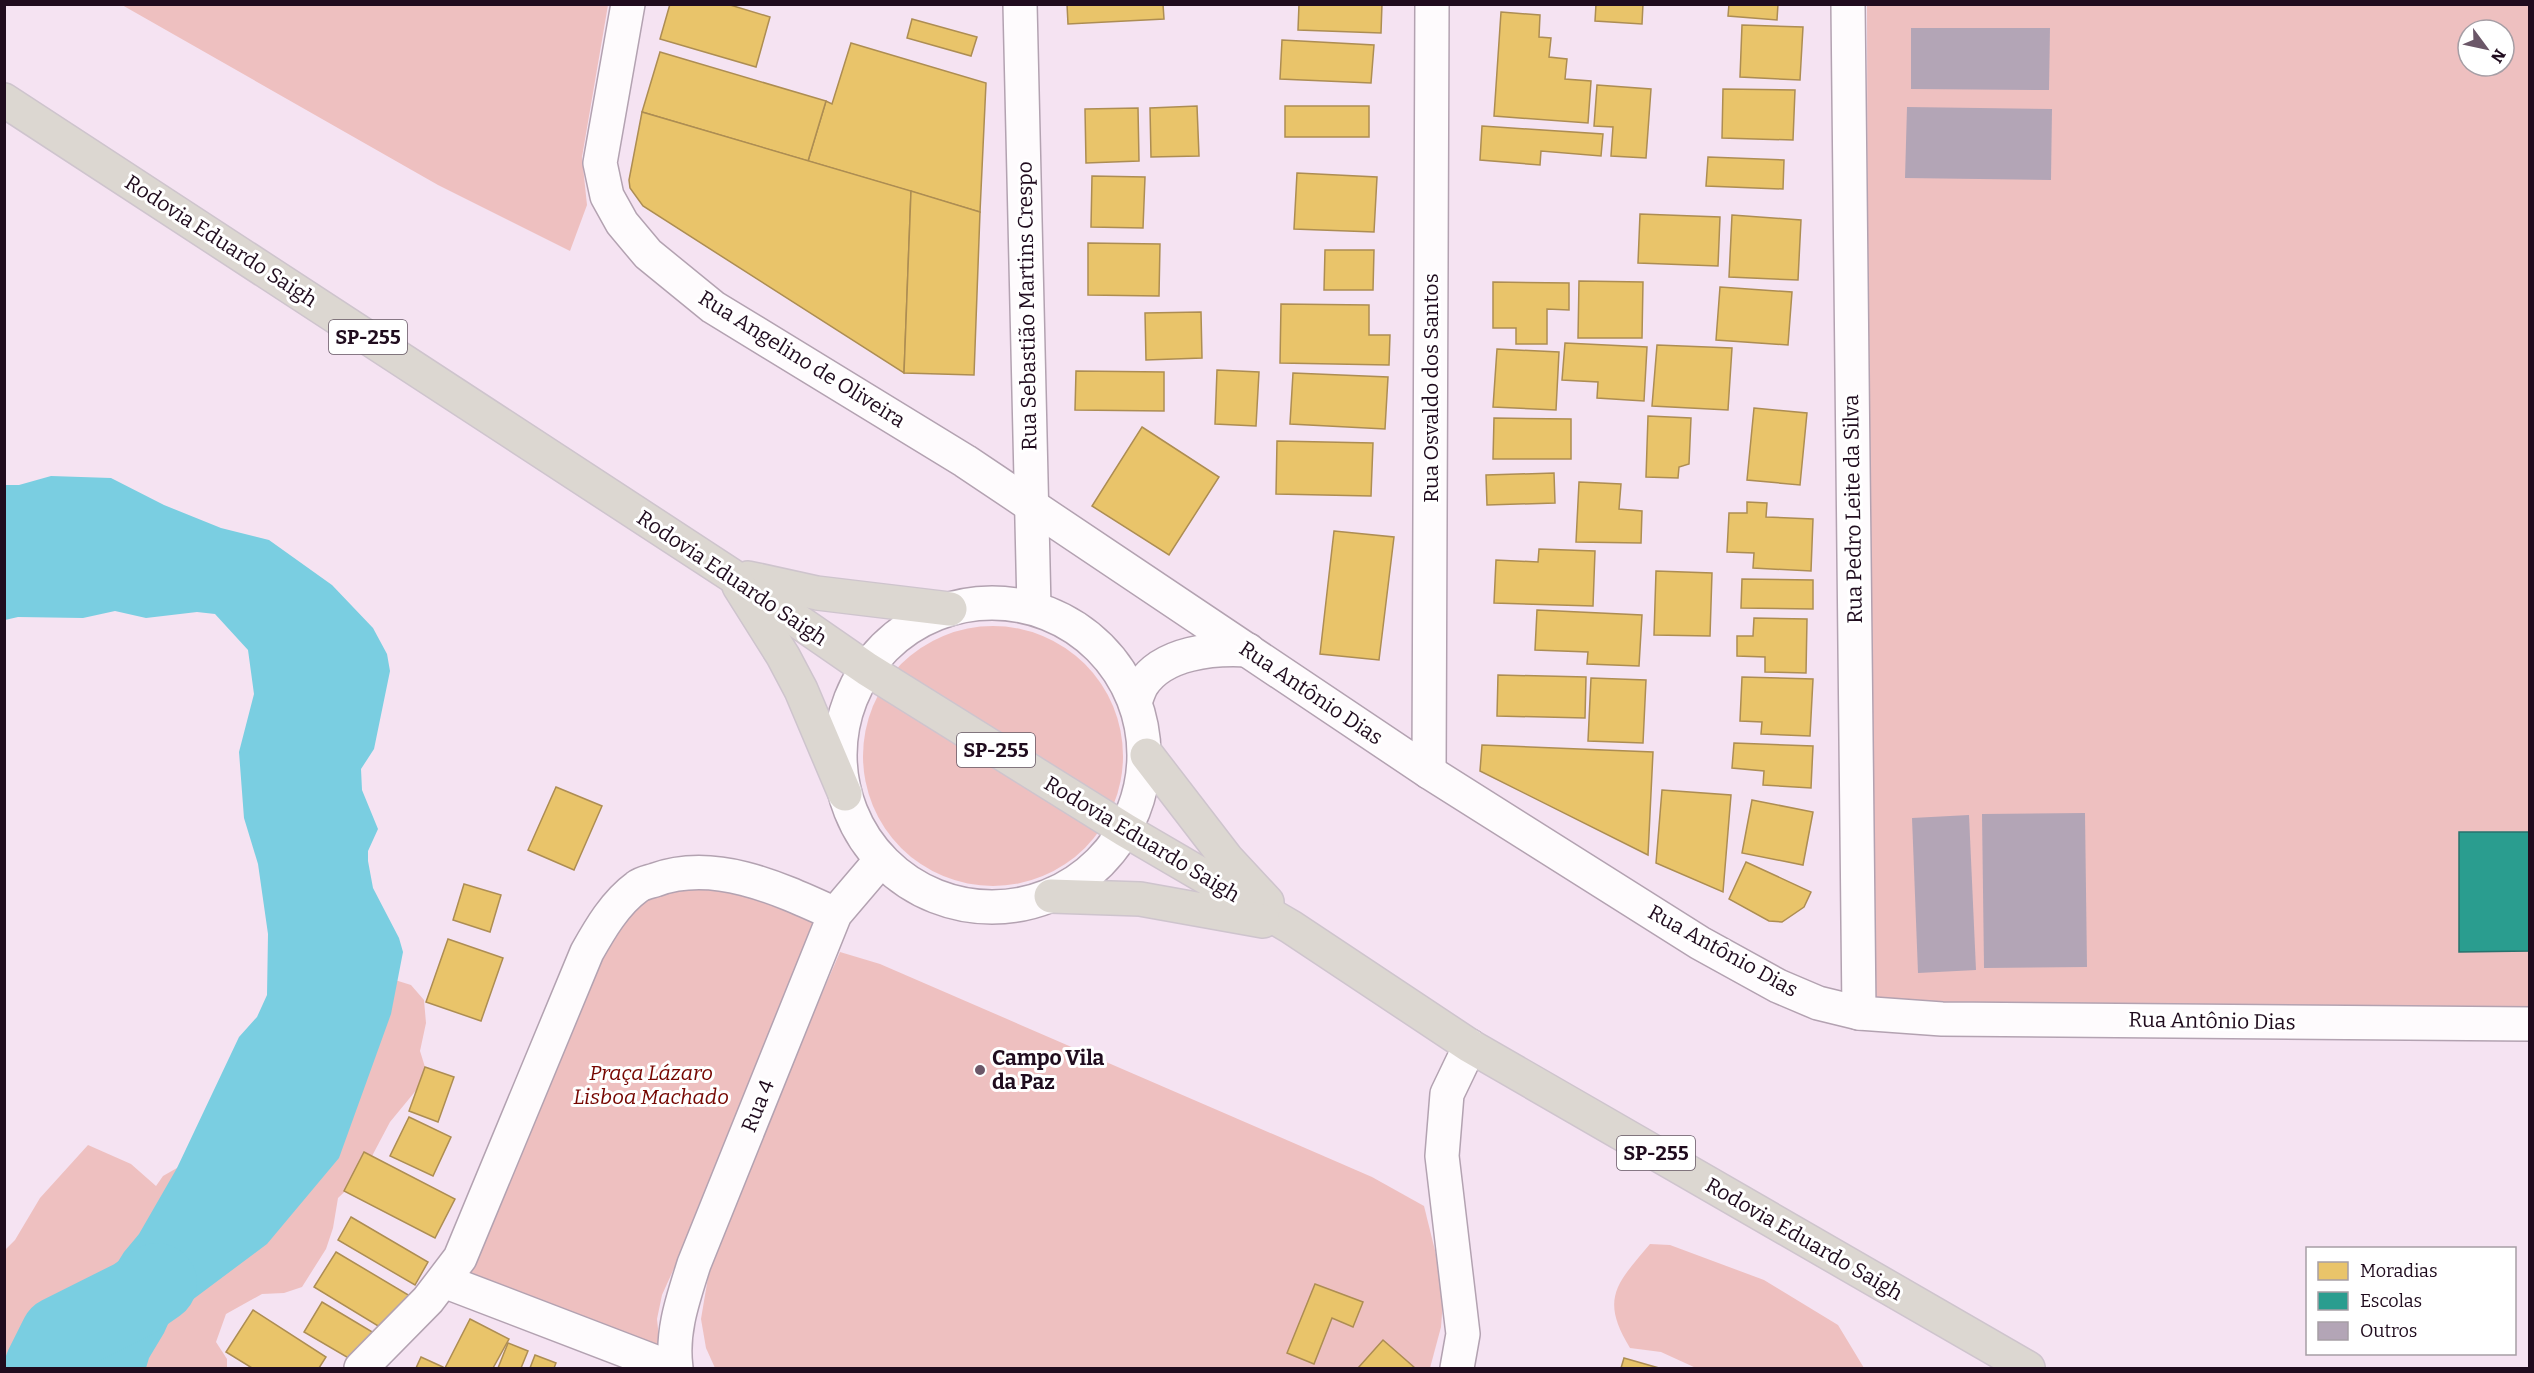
<svg xmlns="http://www.w3.org/2000/svg" width="2534" height="1373" font-family="Bitter,serif">
  <style>
    .green { fill: #eec0c0; fill-rule: evenodd }
    .water { fill: #7acee1 }
    .homes { fill: #e9c46a; stroke: #ad8d53; stroke-width: 1.5 }
    .schools { fill: #2a9d8f; stroke: #27726d; stroke-width: 1.5 }
    .lines { fill: none; stroke-linecap: round; stroke-linejoin: round }
    .river { stroke: #7acee1; stroke-width: 80 }
    .building { fill: #b3a5b6 }
    .minor-casing { stroke: #b3a2b1; stroke-width: 36 }
    .highway-casing { stroke: #cec4cd; stroke-width: 36 }
    .minor { stroke: #fefbfd; stroke-width: 33 }
    .highway { stroke: #dcd7d1; stroke-width: 33 }
    .poi-dot { fill: #6b5768; stroke: #fff; stroke-width: 2 }
    .labels { text-anchor: middle; dominant-baseline: central; stroke-width: 6; stroke-linejoin: round; paint-order: stroke }
    .shield { fill: #fff; stroke: #635562; stroke-width: 1.5 }
    .shield-label { font-size: 20px; font-weight: bold; fill: #200c1e }
    .street-label { font-size: 21px; fill: #200c1e; stroke: #fff }
    .poi-label { font-size: 21px; font-weight: bold; fill: #200c1e; stroke: #fff; text-anchor: start }
    .park-label { font-size: 21px; font-style: italic; fill: #760600; stroke: #fff }
  </style>
  <rect width="100%" height="100%" fill="#f5e3f2"/>
  <g class="green">
    <polygon points="122,5 608,5 582,157 587,205 570,251 438,185"/>
    <path d="M1867 5H2529V1011L1971 1008 1875 1000 1869 990ZM2468 30H2504V66H2468Z"/>
    <circle cx="993" cy="756" r="130"/>
    <polygon points="710,885 740,893 820,924 740,1122 662,1295 657,1319 660,1348 465,1272 610,932 645,898 672,888"/>
    <polygon points="840,952 880,964 1372,1177 1424,1206 1444,1287 1441,1327 1430,1368 715,1368 706,1348 701,1319 714,1242"/>
    <polygon points="379,975 411,985 424,1000 426,1023 420,1051 425,1067 418,1088 390,1122 362,1175 338,1198 333,1228 326,1249 302,1287 284,1293 262,1294 226,1314 216,1342 227,1359 227,1368 5,1368 5,1250 15,1240 40,1198 88,1145 131,1164 156,1186 163,1176 177,1168"/>
    <path d="M1650 1244 1670 1245 1764 1280 1838 1325 1864 1368H1696L1661 1352 1630 1348C1600 1299 1616 1284 1650 1244Z"/>
  </g>
  <polygon class="water" points="51,476 111,478 164,505 221,528 269,540 332,585 373,628 387,654 390,671 374,749 361,769 362,790 378,829 368,851 368,861 373,888 399,938 403,952 391,1014 339,1158 267,1244 172,1315 164,1333 149,1358 146,1368 44,1368 60,1336 82,1305 106,1281 124,1252 139,1234 177,1168 239,1037 257,1017 267,995 268,934 258,864 244,818 239,752 254,694 248,650 215,614 197,612 146,618 115,611 83,618 18,617 5,620 5,485 19,485"/>
  <g class="homes">
    <polygon points="670,4 727,4 770,17 756,67 660,39"/>
    <polygon points="1067,4 1163,4 1164,19 1068,24"/>
    <polygon points="1299,4 1382,4 1381,33 1298,30"/>
    <polygon points="1596,4 1643,4 1642,24 1595,21"/>
    <polygon points="1729,4 1778,4 1777,20 1728,16"/>
    <polygon points="1501,12 1540,15 1539,37 1551,38 1549,57 1567,59 1565,79 1591,81 1588,123 1494,116"/>
    <polygon points="912,19 977,37 971,56 907,38"/>
    <polygon points="1742,25 1803,27 1800,80 1740,77"/>
    <polygon points="1282,40 1374,45 1371,83 1280,79"/>
    <polygon points="851,43 986,83 980,212 808,161 826,101 832,104"/>
    <polygon points="660,52 826,101 808,161 642,112"/>
    <polygon points="1597,85 1651,89 1646,158 1611,156 1613,127 1594,126"/>
    <polygon points="1723,89 1795,90 1793,140 1722,138"/>
    <polygon points="1197,106 1199,156 1151,157 1150,108"/>
    <rect x="1285" y="106" width="84" height="31"/>
    <polygon points="1138,108 1139,161 1086,163 1085,109"/>
    <polygon points="642,112 911,191 904,373 643,206 630,188 629,180"/>
    <polygon points="1482,126 1603,134 1601,156 1541,151 1540,165 1480,160"/>
    <polygon points="1708,157 1784,160 1783,189 1706,186"/>
    <polygon points="1297,173 1377,177 1374,232 1294,229"/>
    <polygon points="1092,176 1145,177 1143,228 1091,227"/>
    <polygon points="911,191 980,212 974,375 904,373"/>
    <polygon points="1640,214 1720,217 1718,266 1638,263"/>
    <polygon points="1732,215 1801,220 1798,280 1729,277"/>
    <polygon points="1088,243 1160,244 1159,296 1088,295"/>
    <polygon points="1325,250 1374,250 1373,290 1324,290"/>
    <polygon points="1579,281 1643,282 1642,338 1578,338"/>
    <polygon points="1493,282 1569,283 1569,310 1547,309 1547,344 1516,344 1516,328 1493,328"/>
    <polygon points="1720,287 1792,292 1788,345 1716,340"/>
    <polygon points="1281,304 1369,305 1369,335 1390,335 1389,365 1280,363"/>
    <polygon points="1201,312 1202,358 1146,360 1145,313"/>
    <polygon points="1565,343 1647,347 1644,401 1597,398 1598,382 1562,380"/>
    <polygon points="1657,345 1732,348 1728,410 1652,406"/>
    <polygon points="1497,349 1559,352 1556,410 1493,407"/>
    <polygon points="1217,370 1259,372 1256,426 1215,424"/>
    <polygon points="1076,371 1164,372 1164,411 1075,410"/>
    <polygon points="1293,373 1388,377 1385,429 1290,424"/>
    <polygon points="1754,408 1807,413 1800,485 1747,480"/>
    <polygon points="1648,416 1691,418 1689,464 1679,467 1678,478 1646,477"/>
    <polygon points="1494,418 1571,419 1571,459 1493,459"/>
    <polygon points="1142,427 1219,477 1169,555 1092,506"/>
    <polygon points="1277,441 1373,443 1371,496 1276,494"/>
    <polygon points="1554,473 1555,503 1487,505 1486,475"/>
    <polygon points="1579,482 1621,484 1619,509 1642,511 1641,543 1576,542"/>
    <polygon points="1747,502 1767,503 1766,517 1813,519 1811,571 1753,568 1754,553 1727,552 1729,513 1747,513"/>
    <polygon points="1334,531 1394,537 1379,660 1320,654"/>
    <polygon points="1539,549 1595,551 1593,606 1494,603 1496,560 1538,562"/>
    <polygon points="1656,571 1712,573 1710,636 1654,635"/>
    <polygon points="1742,579 1813,580 1813,609 1741,608"/>
    <polygon points="1537,610 1642,615 1639,666 1587,664 1588,652 1535,650"/>
    <polygon points="1754,618 1807,619 1806,673 1765,672 1765,657 1737,656 1737,636 1753,636"/>
    <polygon points="1498,675 1586,677 1585,718 1497,716"/>
    <polygon points="1742,677 1813,679 1810,736 1761,734 1762,722 1740,721"/>
    <polygon points="1591,678 1646,680 1643,743 1588,741"/>
    <polygon points="1734,743 1813,746 1811,788 1763,785 1764,771 1732,768"/>
    <polygon points="1482,745 1653,752 1648,855 1480,771"/>
    <polygon points="556,787 602,806 574,870 528,850"/>
    <polygon points="1662,790 1731,795 1723,892 1656,863"/>
    <polygon points="1752,800 1813,812 1803,865 1742,853"/>
    <polygon points="1746,862 1811,892 1804,907 1782,922 1769,921 1729,899"/>
    <polygon points="464,884 501,895 490,932 453,920"/>
    <polygon points="448,939 503,958 481,1021 426,1002"/>
    <polygon points="425,1067 454,1077 438,1122 409,1111"/>
    <polygon points="409,1117 451,1137 433,1176 390,1156"/>
    <polygon points="364,1152 455,1199 435,1238 344,1191"/>
    <polygon points="351,1217 428,1262 415,1285 338,1240"/>
    <polygon points="336,1252 410,1296 388,1332 314,1287"/>
    <polygon points="1315,1284 1363,1302 1353,1327 1332,1318 1314,1364 1287,1353"/>
    <polygon points="322,1302 374,1333 357,1363 304,1332"/>
    <polygon points="253,1310 326,1357 319,1368 252,1368 226,1352"/>
    <polygon points="470,1319 509,1339 493,1368 445,1368"/>
    <polygon points="1383,1340 1415,1368 1358,1368"/>
    <polygon points="508,1343 528,1351 521,1368 498,1368"/>
    <polygon points="535,1355 556,1363 554,1368 530,1368"/>
    <polygon points="421,1357 443,1367 443,1368 416,1368"/>
    <polygon points="1624,1358 1659,1368 1621,1368"/>
  </g>
  <polygon class="schools" points="2459,832 2530,832 2530,951 2459,952"/>
  <g class="lines">
    <polyline class="river" points="44,1368 60,1336 134,1299 157,1283"/>
  </g>
  <g class="building">
    <polygon points="1911,28 2050,28 2049,90 1911,89"/>
    <polygon points="1907,107 2052,109 2051,180 1905,178"/>
    <polygon points="2085,813 2087,967 1984,968 1982,814"/>
    <polygon points="1969,815 1976,970 1918,973 1912,818"/>
  </g>
  <g class="lines">
    <defs>
      <g id="minor">
        <polyline points="628,4 600,163 607,196 622,223 648,254 713,307 965,461 1429,772 1700,943 1778,986 1818,1003 1859,1013 1942,1019 2530,1024"/>
        <polyline points="1020,4 1034,608"/>
        <polyline points="1848,4 1859,1013"/>
        <circle cx="992" cy="755" r="152"/>
        <path d="M1135 702C1137 697 1139 690 1142 685 1163 652 1214 648 1248 650"/>
        <polyline points="1429,772 1432,4"/>
        <polyline points="444,1281 671,1368"/>
        <path d="M361 1368 428 1300 460 1258 587 952C600 929 615 903 637 887 642 883 649 882 655 880 715 858 780 889 835 914"/>
        <path d="M676 1368C671 1332 683 1299 694 1264L835 914 881 860"/>
        <polyline points="1457,1368 1463,1334 1442,1156 1447,1094 1470,1046"/>
      </g>
      <g id="highway">
        <polyline points="4,100 731,575 867,669 1125,830 1291,927 1470,1046 2028,1368"/>
        <polyline points="748,578 817,593 950,609"/>
        <polyline points="739,586 783,656 801,690 845,794"/>
        <polyline points="1147,755 1227,859 1267,902"/>
        <polyline points="1051,896 1140,899 1263,921"/>
      </g>
    </defs>
    <use href="#minor" class="minor-casing"/>
    <use href="#highway" class="highway-casing"/>
    <use href="#minor" class="minor"/>
    <use href="#highway" class="highway"/>
  </g>
  <circle class="poi-dot" cx="980" cy="1070" r="6"/>
  <g class="labels">
    <g class="shield">
      <rect x="329" y="320" width="78" height="34" rx="4.5"/>
      <rect x="957" y="733" width="78" height="34" rx="4.5"/>
      <rect x="1617" y="1136" width="78" height="34" rx="4.5"/>
    </g>
    <g class="shield-label">
      <text x="368" y="337">SP-255</text>
      <text x="996" y="750">SP-255</text>
      <text x="1656" y="1153">SP-255</text>
    </g>
    <g class="street-label">
      <text transform="translate(221 241) rotate(33)">Rodovia Eduardo Saigh</text>
      <text transform="translate(1027 306) rotate(-91)">Rua Sebastião Martins Crespo</text>
      <text transform="translate(802 359) rotate(32)">Rua Angelino de Oliveira</text>
      <text transform="translate(1431 388) rotate(-90)">Rua Osvaldo dos Santos</text>
      <text transform="translate(1853 509) rotate(-91)">Rua Pedro Leite da Silva</text>
      <text transform="translate(732 578) rotate(34)">Rodovia Eduardo Saigh</text>
      <text transform="translate(1311 693) rotate(34)">Rua Antônio Dias</text>
      <text transform="translate(1142 839) rotate(31)">Rodovia Eduardo Saigh</text>
      <text transform="translate(1723 951) rotate(29)">Rua Antônio Dias</text>
      <text transform="translate(2212 1021) rotate(1)">Rua Antônio Dias</text>
      <text transform="translate(758 1106) rotate(-68)">Rua 4</text>
      <text transform="translate(1804 1239) rotate(30)">Rodovia Eduardo Saigh</text>
    </g>
    <g class="poi-label">
      <text x="992" y="1058">Campo Vila<tspan x="992" dy="24">da Paz</tspan></text>
    </g>
    <g class="park-label">
      <text x="651" y="1073">Praça Lázaro<tspan x="651" dy="24">Lisboa Machado</tspan></text>
    </g>
  </g>
  <rect width="2534" height="1373" fill="none" stroke="#200c1e" stroke-width="12"/>
  <rect x="2306" y="1247" width="210" height="108" fill="#ffffff" stroke="#a69ea5" stroke-width="1.5"/>
  <rect x="2318" y="1262" width="30" height="18" fill="#e9c46a" stroke="#a69ea5" stroke-width="1.5"/>
  <text x="2360" y="1277" font-size="18" fill="#200c1e">Moradias</text>
  <rect x="2318" y="1292" width="30" height="18" fill="#2a9d8f" stroke="#a69ea5" stroke-width="1.5"/>
  <text x="2360" y="1307" font-size="18" fill="#200c1e">Escolas</text>
  <rect x="2318" y="1322" width="30" height="18" fill="#b3a5b6" stroke="#a69ea5" stroke-width="1.5"/>
  <text x="2360" y="1337" font-size="18" fill="#200c1e">Outros</text>
  <g transform="translate(2486 48) rotate(123)"><circle r="28" fill="#ffffff" stroke="#a69ea5" stroke-width="1.5"/>
  <path d="M0-4.5L10 22L0 15L-10 22Z" fill="#6b5768"/>
  <text y="-9" font-size="16" font-weight="bold" text-anchor="middle" fill="#200c1e">N</text>
  </g>
</svg>
